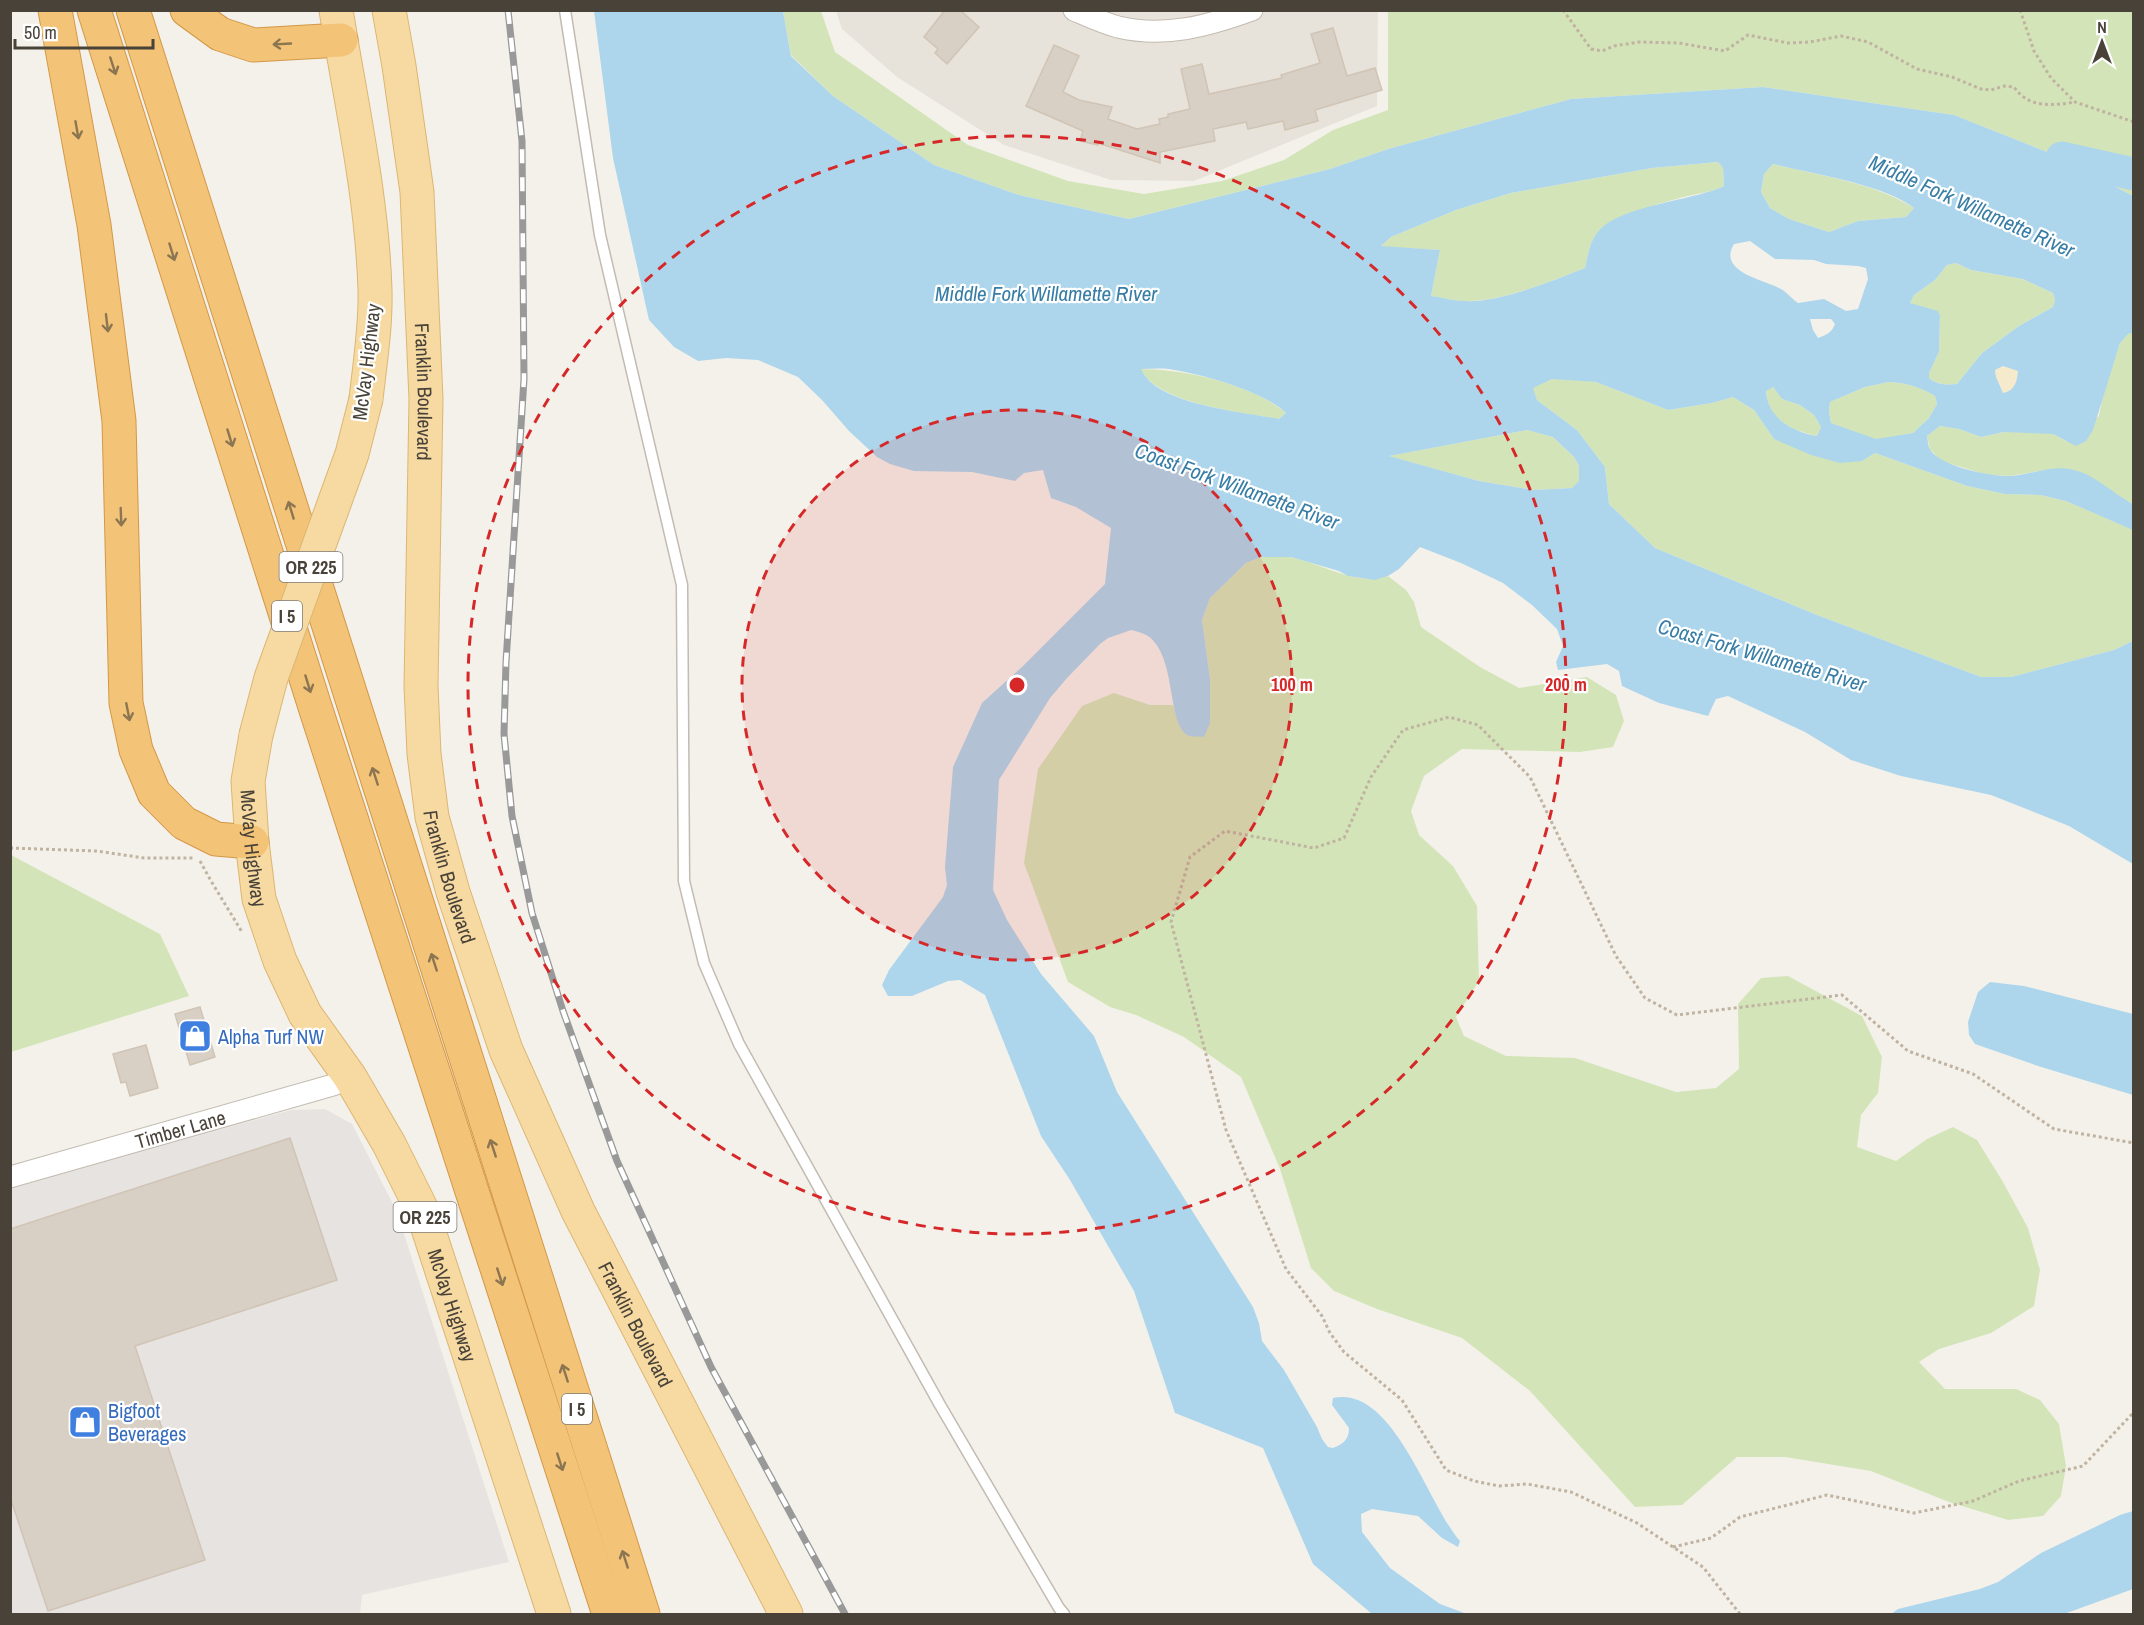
<svg xmlns="http://www.w3.org/2000/svg" width="2144" height="1625" font-family="'Archivo Narrow',sans-serif">
  <style>
    .residential { fill: #e8e3da }
    .industrial { fill: #e7e3e0 }
    .green { fill: #d3e5b8 }
    .sand { fill: #f5eacb }
    .water { fill: #add6ec; fill-rule: evenodd }
    .lines { fill: none; stroke-linecap: round; stroke-linejoin: round }
    .river { stroke: #add6ec; stroke-width: 33 }
    .building { fill: #d8cfc5; stroke: #d0c4b5; stroke-width: 1.5 }
    .lane-casing { stroke: #c3bbb1; stroke-width: 13 }
    .street-casing { stroke: #c3bbb1; stroke-width: 23 }
    .primary-casing { stroke: #dcb672; stroke-width: 35 }
    .highway-casing { stroke: #d39847; stroke-width: 35 }
    .path { stroke: #c0b3a1; stroke-width: 3; stroke-dasharray: 3 3; stroke-linecap: butt }
    .lane { stroke: #fff; stroke-width: 10 }
    .street { stroke: #fff; stroke-width: 21 }
    .primary { stroke: #f7daa2; stroke-width: 33 }
    .highway { stroke: #f3c378; stroke-width: 33 }
    .rail-casing { stroke: #999; stroke-width: 7 }
    .rail { stroke: #fff; stroke-width: 4.5; stroke-dasharray: 14; stroke-linecap: butt }
    .primary-bridge-casing { stroke: #dcb672; stroke-width: 35; stroke-linecap: butt }
    .primary-bridge { stroke: #f7daa2; stroke-width: 33 }
    .oneway { stroke: #8c7652 }
    .ring { fill: none; stroke: #d62828; stroke-width: 3; stroke-dasharray: 10 8 }
    .labels { text-anchor: middle; dominant-baseline: central; stroke-width: 4.5; stroke-linejoin: round; paint-order: stroke }
    .shield { fill: #fff; stroke: #7f7b74; stroke-width: 1.5 }
    .shield-label { font-size: 18px; font-weight: bold; fill: #484239 }
    .street-label { font-size: 20px; fill: #484239; stroke: #fff }
    .shop-label { font-size: 20px; fill: #366cbe; stroke: #fff; text-anchor: start }
    .water-label { font-size: 21px; font-style: italic; fill: #377da5; stroke: #fff }
    .centre { fill: #d62828; stroke: #fff; stroke-width: 3 }
    .ring-label { font-size: 18px; text-anchor: middle; font-weight: bold; fill: #d62828; stroke: #fff; stroke-width: 4.5; stroke-linejoin: round; paint-order: stroke }
  </style>
  <rect width="100%" height="100%" fill="#f4f1eb"/>
  <polygon class="residential" points="836,11 1378,11 1377,106 1194,181 1111,180 1004,145 897,77 842,29"/>
  <polygon class="industrial" points="325,1109 352,1124 397,1212 509,1562 362,1595 360,1614 11,1614 11,1188 291,1110"/>
  <g class="green">
    <polygon points="783,11 821,11 835,52 968,145 1068,181 1144,194 1222,181 1284,160 1333,130 1388,110 1388,11 2133,11 2133,196 2062,158 1954,115 1763,87 1571,99 1388,149 1330,169 1129,219 1019,195 934,165 833,96 791,55"/>
    <path d="M1718 162 1723 168 1724 186C1712 192 1701 193 1688 196 1667 201 1609 217 1597 233 1589 243 1588 256 1585 268 1552 281 1499 303 1463 301 1453 301 1441 297 1431 296L1440 250 1380 247 1391 237 1456 210 1511 193 1652 168Z"/>
    <path d="M1773 164C1817 175 1876 183 1914 208L1906 217 1858 221 1829 232 1789 219 1770 208 1761 192 1764 174Z"/>
    <path d="M1956 263 1971 270 2023 279 2053 293 2055 300 2053 307 2019 326 1982 353 1957 384C1946 385 1939 385 1929 378V373L1939 352 1940 316 1910 303 1914 295 1935 280 1947 265Z"/>
    <polygon points="2129,332 2133,334 2133,504 2121,498 2045,470 2010,476 1988,475 1941,461 1930,449 1927,436 1940,426 1959,429 1981,437 2004,432 2030,432 2053,434 2066,441 2099,416 2103,394 2120,343"/>
    <path d="M1140 369C1184 369 1252 384 1286 413L1279 419C1241 412 1160 405 1140 369Z"/>
    <polygon points="1552,378 1596,382 1668,410 1712,403 1733,397 1754,410 1774,439 1862,461 1875,453 1967,486 2005,494 2040,495 2066,501 2132,529 2133,641 2114,650 2011,677 1981,677 1817,615 1655,548 1609,504 1605,467 1577,430 1537,400 1532,387"/>
    <path d="M1889 382C1907 383 1920 387 1935 396L1937 404 1929 418 1913 433 1876 440 1831 423 1829 411 1830 402 1865 387Z"/>
    <path d="M1773 387 1782 399 1800 405 1814 415 1821 427 1817 436C1791 430 1768 421 1766 390Z"/>
    <polygon points="1527,430 1553,437 1574,457 1579,466 1580,481 1572,488 1534,490 1479,481 1388,456"/>
    <path d="M1261 557C1272 557 1284 555 1294 558 1325 565 1356 586 1388 576L1406 590 1414 602 1421 627 1480 667 1519 688 1587 677 1616 695 1624 721 1613 747 1580 752 1462 749 1424 776 1411 811 1419 835 1453 866 1477 906 1479 981 1456 1017 1464 1036 1506 1056 1575 1058 1676 1092 1716 1088 1739 1069 1738 1004 1761 978 1788 976 1862 1016 1882 1057 1878 1093 1861 1115 1857 1147 1896 1161 1927 1139 1953 1127 1977 1140 2003 1182 2028 1228 2040 1270 2034 1306 1991 1333 1939 1349 1919 1362 1945 1389H2016L2040 1400 2059 1424 2066 1466 2061 1496 2043 1516 2008 1520 1949 1502 1871 1471 1785 1457H1737L1682 1505 1635 1507 1530 1391 1462 1338 1377 1309 1334 1291 1311 1268 1280 1169 1241 1077 1184 1037 1136 1015 1110 1007 1068 982 1024 863 1038 769 1082 706 1114 693 1150 705H1173L1177 718 1210 723V679L1202 620 1210 598 1246 563Z"/>
    <polygon points="11,855 160,934 189,996 11,1052"/>
  </g>
  <path class="sand" d="M2003 366 2018 371C2017 381 2015 391 2003 393L1996 377 1995 370Z"/>
  <g class="water">
    <path d="M594 11H783L791 56 833 96 934 165 1019 195 1129 219 1330 169 1388 149 1571 99 1763 87 1954 115 2062 158 2133 196V334L2129 333 2120 343 2093 430 2086 441 2076 446 2053 434 2004 432 1981 437 1959 429 1940 426 1927 436C1928 440 1928 446 1930 449 1938 466 1992 477 2010 476 2030 475 2054 464 2074 470 2094 474 2115 495 2133 504V530L2066 501 2040 495 2005 494 1967 486 1875 453 1862 461 1840 463 1811 455 1774 439 1754 410 1733 397 1712 403 1668 410 1596 382 1552 379 1533 388 1537 400 1577 430 1605 467 1609 504 1655 548 1817 615 1981 677H2011L2114 650 2133 641V864L2069 826 1991 795 1901 776 1851 760 1805 732 1728 696 1716 699 1708 716 1659 703 1622 686 1619 671 1607 664 1558 670 1556 662 1563 646 1557 629 1532 605 1503 583 1461 563 1420 547 1399 569 1388 576 1375 580 1348 576 1339 571 1291 557H1261L1246 563 1210 598 1202 620 1210 679V723L1204 737C1200 736 1194 737 1190 736 1166 729 1178 657 1148 636 1143 633 1136 631 1131 630L1108 638 1100 644 1067 678 1050 698 999 780 993 890 1007 920 1041 974 1094 1036 1117 1092 1253 1307 1259 1323 1262 1341 1284 1370 1317 1427 1322 1439 1328 1447 1333 1448C1343 1444 1349 1440 1349 1428L1332 1405 1333 1398C1393 1384 1428 1505 1460 1541L1458 1547 1442 1538 1418 1516 1372 1509 1361 1514 1362 1532 1390 1568 1440 1604 1467 1614H1372L1313 1564 1263 1448 1175 1413 1134 1291 1070 1180 1041 1136 985 995 960 980 948 981 912 996H888L882 985 889 970 943 897 947 885 945 867 953 767 982 703 1023 666 1105 584 1111 528 1076 507 1051 498 1043 470 1024 473 1015 481 972 472 914 471 890 464 877 457 849 431 822 400 798 377 758 360 726 358 698 361 674 347 649 320 613 158ZM1718 162 1723 168 1724 186C1693 201 1618 205 1597 233 1589 243 1588 256 1585 268 1552 281 1499 303 1464 301 1453 301 1442 297 1431 296L1440 250 1381 246 1391 237 1456 210 1511 193 1652 168ZM1773 164C1813 174 1883 184 1914 208L1906 217 1858 221 1829 232 1789 219 1770 208 1761 192 1764 174ZM1750 241 1775 259 1814 260 1826 264 1858 266 1866 268 1868 279 1858 309 1846 311 1824 299 1798 303C1792 299 1786 291 1779 288 1765 280 1717 272 1734 244ZM1956 263 1971 270 2023 279 2053 293 2055 300 2053 307 2019 326 1982 353 1957 384C1946 385 1938 385 1929 378V373L1939 352 1940 316 1938 311 1910 303 1914 295 1935 280 1947 265ZM1810 319H1831L1835 324C1832 332 1827 335 1818 338L1813 330ZM2003 366 2018 371C2017 381 2015 391 2003 393L1996 377 1995 370ZM1141 369C1150 369 1160 368 1169 369 1202 374 1263 391 1286 413L1279 419C1244 412 1156 405 1141 369ZM1889 382C1907 383 1920 387 1935 396L1937 404 1929 418 1913 433 1876 439 1831 423 1829 411 1830 402 1865 387ZM1773 387 1782 399 1800 405 1814 415 1821 427 1817 436C1792 431 1768 419 1766 391ZM1527 430 1553 437 1574 457 1579 466V481L1572 488 1534 490 1479 481 1389 456Z"/>
    <polygon points="1990,982 2024,986 2133,1014 2133,1095 2038,1066 1975,1044 1969,1035 1968,1022 1978,992"/>
    <polygon points="2133,1511 2133,1589 2064,1614 1891,1614 1898,1609 1980,1589 1998,1582 2041,1553 2120,1515"/>
  </g>
  <g class="lines">
    <polyline class="river" points="2062,158 2134,174"/>
  </g>
  <g class="building">
    <polygon points="945,10 960,10 979,27 947,64 935,53 938,49 924,37"/>
    <polygon points="1333,28 1347,76 1375,68 1382,90 1315,110 1318,121 1285,130 1283,121 1248,129 1246,122 1213,129 1215,141 1160,152 1160,163 1098,143 1098,145 1080,141 1083,131 1026,106 1054,45 1079,56 1063,92 1079,100 1112,107 1108,119 1137,129 1160,124 1159,119 1168,117 1168,114 1190,109 1181,69 1202,64 1209,94 1282,78 1281,75 1320,63 1311,34"/>
    <polygon points="200,1007 215,1057 190,1065 175,1014"/>
    <polygon points="146,1045 158,1088 130,1096 126,1082 121,1083 113,1054"/>
    <polygon points="290,1138 337,1280 135,1346 205,1560 48,1611 10,1497 10,1229"/>
  </g>
  <g class="lines">
    <defs>
      <polyline id="lane" points="565,10 600,235 682,585 684,881 704,963 739,1044 940,1405 1059,1608 1064,1614"/>
      <g id="street">
        <path d="M1074 10C1088 16 1103 23 1118 27 1165 38 1208 26 1252 10"/>
        <path id="s1" d="M10 1177 333 1085 350 1077"/>
      </g>
      <g id="primary">
        <path d="M336 10C351 104 372 195 375 290 376 326 370 363 366 399"/>
        <path id="s2" d="M389 10 399 66 417 192 426 399 421 686 424 754 432 817 453 892 506 1050 578 1211 786 1614"/>
        <path id="s3" d="M256 735 248 781 252 842 259 899 280 961 305 1014 350 1077 389 1144 422 1210 554 1614"/>
      </g>
      <g id="highway">
        <polyline points="55,10 94,225 119,421 126,703 136,750 154,793 184,823 216,839 252,842"/>
        <polyline points="94,10 316,710 609,1614"/>
        <polyline points="133,10 643,1614"/>
        <polyline points="187,10 220,34 253,45 341,40"/>
      </g>
    </defs>
    <use href="#lane" class="lane-casing"/>
    <use href="#street" class="street-casing"/>
    <use href="#primary" class="primary-casing"/>
    <use href="#highway" class="highway-casing"/>
    <g class="path">
      <path d="M1563 10 1591 49 1602 51 1614 46 1639 42 1679 43 1725 51 1748 35 1788 43 1810 42 1841 36 1868 42 1917 69 1952 77 1981 89 1991 90 2004 86 2014 87C2028 108 2052 106 2075 102"/>
      <polyline points="2020,10 2034,51 2051,78 2075,102 2134,122"/>
      <polyline points="10,848 97,851 144,858 194,858"/>
      <polyline points="200,861 211,881 242,932"/>
      <polyline points="1673,1547 1711,1538 1740,1517 1827,1495 1914,1513 1973,1501 2019,1481 2083,1466 2134,1412"/>
      <polyline points="1740,1614 1703,1567 1637,1523 1571,1492 1527,1484 1499,1486 1474,1481 1446,1470 1402,1400 1344,1352 1330,1333 1322,1316 1286,1269 1226,1130 1171,922 1190,857 1225,831 1314,848 1344,838 1371,777 1403,730 1449,717 1478,725 1530,777 1616,956 1645,998 1677,1015 1842,995 1908,1051 1973,1074 2054,1129 2134,1143"/>
    </g>
    <use href="#lane" class="lane"/>
    <use href="#street" class="street"/>
    <use href="#primary" class="primary"/>
    <use href="#highway" class="highway"/>
    <defs>
      <polyline id="rail" points="508,10 522,141 524,379 506,662 504,734 512,816 532,913 563,1011 617,1161 711,1367 845,1614"/>
    </defs>
    <use href="#rail" class="rail-casing"/>
    <use href="#rail" class="rail"/>
    <defs>
      <polyline id="primary-bridge" points="256,735 271,678 352,454 366,399"/>
    </defs>
    <use href="#primary-bridge" class="primary-bridge-casing"/>
    <use href="#primary-bridge" class="primary-bridge"/>
  </g>
  <defs><path id="oneway-shaft" d="M-6 0H5M1.5-3L5.5 0L1.5 3" fill="none" stroke-width="1.6" stroke-linecap="round" stroke-linejoin="round" transform="scale(1.5)"/></defs>
  <g class="oneway">
    <use href="#oneway-shaft" transform="translate(282 44) rotate(177)"/>
    <use href="#oneway-shaft" transform="translate(113 66) rotate(72)"/>
    <use href="#oneway-shaft" transform="translate(77 130) rotate(80)"/>
    <use href="#oneway-shaft" transform="translate(172 252) rotate(73)"/>
    <use href="#oneway-shaft" transform="translate(107 323) rotate(83)"/>
    <use href="#oneway-shaft" transform="translate(230 438) rotate(73)"/>
    <use href="#oneway-shaft" transform="translate(291 510) rotate(-107)"/>
    <use href="#oneway-shaft" transform="translate(121 517) rotate(88)"/>
    <use href="#oneway-shaft" transform="translate(308 684) rotate(73)"/>
    <use href="#oneway-shaft" transform="translate(128 712) rotate(79)"/>
    <use href="#oneway-shaft" transform="translate(375 776) rotate(-108)"/>
    <use href="#oneway-shaft" transform="translate(434 962) rotate(-108)"/>
    <use href="#oneway-shaft" transform="translate(493 1148) rotate(-108)"/>
    <use href="#oneway-shaft" transform="translate(500 1277) rotate(72)"/>
    <use href="#oneway-shaft" transform="translate(565 1373) rotate(-108)"/>
    <use href="#oneway-shaft" transform="translate(560 1462) rotate(72)"/>
    <use href="#oneway-shaft" transform="translate(625 1559) rotate(-108)"/>
  </g>
  <circle cx="1017" cy="685" r="275" fill="#d62828" fill-opacity=".12"/>
  <g class="ring">
    <circle cx="1017" cy="685" r="275"/>
    <circle cx="1017" cy="685" r="549"/>
  </g>
  <defs>
    <symbol id="shop-square" viewBox="-11 -11 22 22"><rect x="-9" y="-9" width="18" height="18" rx="4" fill="#3f7fe0" stroke="#fff"/><path d="M-5-2.5h2.3a2.7 3.5 0 0 1 5.4 0H5L5.5 6h-11ZM-1.5-2.5h3a1.5 2.3 0 0 0-3 0Z" fill="#fff"/></symbol>
  </defs>
  <g fill-rule="evenodd">
    <use href="#shop-square" x="176" y="1017" width="38" height="38"/>
    <use href="#shop-square" x="66" y="1403" width="38" height="38"/>
  </g>
  <g class="labels">
    <g class="shield">
      <rect x="279.5" y="552" width="63" height="30" rx="4.5"/>
      <rect x="272" y="601" width="30" height="30" rx="4.5"/>
      <rect x="393.5" y="1202" width="63" height="30" rx="4.5"/>
      <rect x="562" y="1394" width="30" height="30" rx="4.5"/>
    </g>
    <g class="shield-label">
      <text x="311" y="567">OR 225</text>
      <text x="287" y="616">I 5</text>
      <text x="425" y="1217">OR 225</text>
      <text x="577" y="1409">I 5</text>
    </g>
    <g class="street-label">
      <text transform="translate(366 362) rotate(-83)">McVay Highway</text>
      <text stroke="none"><textPath href="#s2" startOffset="384">Franklin Boulevard</textPath></text>
      <text stroke="none"><textPath href="#s3" startOffset="114">McVay Highway</textPath></text>
      <text stroke="none"><textPath href="#s2" startOffset="872">Franklin Boulevard</textPath></text>
      <text stroke="none"><textPath href="#s1" startOffset="177">Timber Lane</textPath></text>
      <text stroke="none"><textPath href="#s3" startOffset="618">McVay Highway</textPath></text>
      <text stroke="none"><textPath href="#s2" startOffset="1358">Franklin Boulevard</textPath></text>
    </g>
    <g class="shop-label">
      <text x="218" y="1036">Alpha Turf NW</text>
      <text x="108" y="1410">Bigfoot<tspan x="108" dy="23">Beverages</tspan></text>
    </g>
    <g class="water-label">
      <text transform="translate(1972 206) rotate(24)">Middle Fork Willamette River</text>
      <text x="1046" y="293">Middle Fork Willamette River</text>
      <text transform="translate(1237 486) rotate(20)">Coast Fork Willamette River</text>
      <text transform="translate(1762 655) rotate(16)">Coast Fork Willamette River</text>
    </g>
  </g>
  <circle cx="1017" cy="685" r="9" class="centre"/>
  <g class="ring-label">
    <text x="1292" y="691">100 m</text>
    <text x="1566" y="691">200 m</text>
  </g>
  <rect width="2144" height="1625" fill="none" stroke="#484239" stroke-width="24"/>
  <g transform="translate(2102 42)" stroke="#ffffff" stroke-width="4.5" paint-order="stroke">
  <path d="M0-4.5L10 22L0 15L-10 22Z" fill="#484239"/>
  <text y="-9" font-size="16" font-weight="bold" text-anchor="middle" fill="#484239">N</text>
  </g>
  <path d="M15 39v9h138v-9" fill="none" stroke="#484239" stroke-width="3"/>
  <text x="24" y="39" font-size="18" fill="#484239" stroke="#ffffff" stroke-width="4.5" paint-order="stroke">50 m</text>
</svg>
